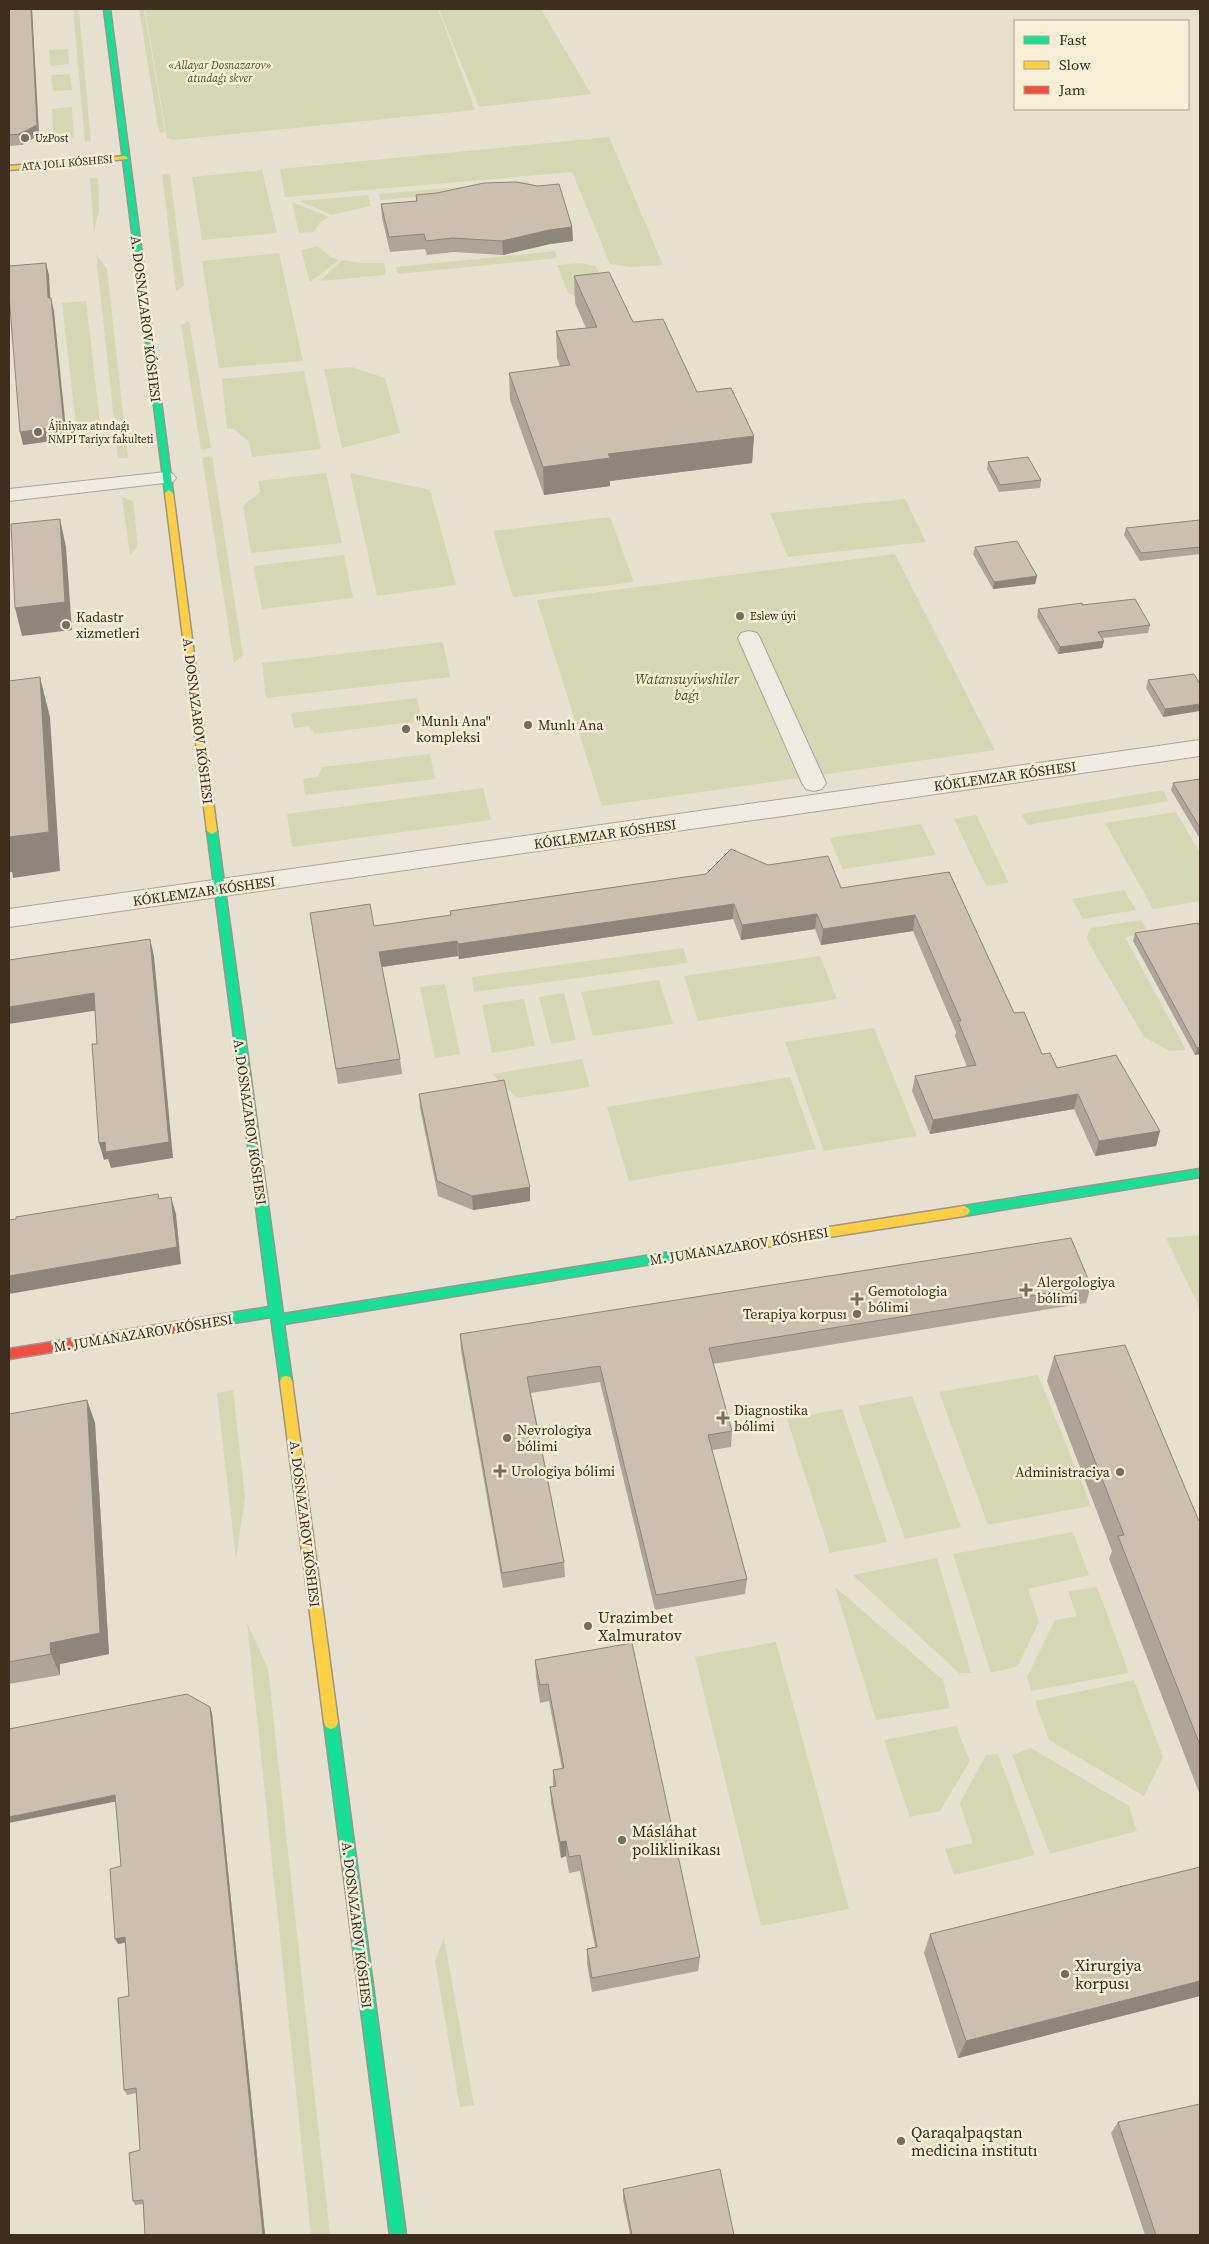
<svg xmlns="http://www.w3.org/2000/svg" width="1209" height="2244" font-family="'Source Serif 4',serif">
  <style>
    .green { fill: #d6d7b3 }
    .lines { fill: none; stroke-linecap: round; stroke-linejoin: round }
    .street-casing { stroke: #ada599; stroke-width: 2 }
    .fast-casing { stroke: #9c958a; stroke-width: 3 }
    .slow-casing { stroke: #9c958a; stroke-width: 3 }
    .jam-casing { stroke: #9c958a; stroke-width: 3 }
    .street { fill: #efebe3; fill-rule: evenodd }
    .fast { fill: #16e098; fill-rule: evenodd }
    .slow { fill: #ffcf43; fill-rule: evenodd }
    .jam { fill: #f24e42; fill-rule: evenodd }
    .wall { fill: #afa499 }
    .shaded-wall { fill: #8e867d }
    .building { fill: #cbbfb2; stroke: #8e867d }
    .poi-dot { fill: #786c5e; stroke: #f7eed8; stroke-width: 2 }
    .labels { text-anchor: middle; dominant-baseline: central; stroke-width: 5; stroke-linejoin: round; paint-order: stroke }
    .far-park-label { font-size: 11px; font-style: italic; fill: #4d5a26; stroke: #f7eed8 }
    .far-poi-label { font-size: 11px; fill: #3d2e20; stroke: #f7eed8; text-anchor: start }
    .far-street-label { font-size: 11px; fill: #3d2e20; stroke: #f7eed8 }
    .street-label { font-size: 14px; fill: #3d2e20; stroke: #f7eed8 }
    .poi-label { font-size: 14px; fill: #3d2e20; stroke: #f7eed8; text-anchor: start }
    .park-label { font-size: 14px; font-style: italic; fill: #4d5a26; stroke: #f7eed8 }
    .near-poi-label { font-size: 16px; fill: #3d2e20; stroke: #f7eed8; text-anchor: start }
  </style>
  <rect width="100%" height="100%" fill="#e7e0d1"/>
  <g class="green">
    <polygon points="73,9 79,9 91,141 85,142"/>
    <polygon points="139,9 144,9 165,132 159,133"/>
    <polygon points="145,9 438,9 475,110 173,140 167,138"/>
    <polygon points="439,9 541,9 591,94 479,107"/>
    <polygon points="68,49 69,64 50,66 49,50"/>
    <polygon points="70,74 72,90 53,91 51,75"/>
    <polygon points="72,107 74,138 53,138 52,109"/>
    <polygon points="609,137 663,265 630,267 610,264 572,172 285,197 280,169"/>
    <polygon points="262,170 277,233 202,240 192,177"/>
    <polygon points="162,174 170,174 184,286 176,291"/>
    <polygon points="90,178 98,178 99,210 94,232"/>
    <polygon points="528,181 530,187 380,200 379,194"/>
    <polygon points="368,195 371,206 332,215 299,201"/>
    <polygon points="292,202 329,217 320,222 314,232 299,233"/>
    <polygon points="317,246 331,257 339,260 310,282 301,250"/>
    <polygon points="555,251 557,258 398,274 396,267"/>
    <polygon points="279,253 303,361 219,368 202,261"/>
    <polygon points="96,254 107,269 128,458 118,458"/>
    <polygon points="342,260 361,263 384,263 386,275 320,281"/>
    <polygon points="581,263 596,266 608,293 577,297 568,293 557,265"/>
    <polygon points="86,301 101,431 77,434 62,303"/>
    <polygon points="189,321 211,448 201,450 181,325"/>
    <polygon points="352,367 385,378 400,433 342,448 324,369"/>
    <polygon points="304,371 321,449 252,457 249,442 234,429 227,429 222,379"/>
    <polygon points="212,456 243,655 234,663 202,458"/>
    <polygon points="326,473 342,543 251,553 243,506 260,492 258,481"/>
    <polygon points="350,473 430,490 456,585 377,596"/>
    <polygon points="122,497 133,501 138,546 130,555"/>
    <polygon points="905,499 926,542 788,557 770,513"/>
    <polygon points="610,517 634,582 513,597 493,531"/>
    <polygon points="895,554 995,750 602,806 537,600"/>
    <polygon points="344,555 353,598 262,609 253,566"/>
    <polygon points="443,642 450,677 266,698 262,663"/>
    <polygon points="417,698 422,721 315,734 309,726 294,728 291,713"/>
    <polygon points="430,754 435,779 305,795 303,779 318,777 322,767"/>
    <polygon points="483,788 491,820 292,847 287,814"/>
    <polygon points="1163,790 1168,801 1028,825 1021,814"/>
    <polygon points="1176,812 1200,853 1200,901 1153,909 1105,823"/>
    <polygon points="976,815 1009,883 986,886 954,819"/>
    <polygon points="921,824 936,855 843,869 829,838"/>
    <polygon points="1124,890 1136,910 1083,919 1072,899"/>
    <polygon points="1141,920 1148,933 1125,937 1186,1050 1170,1051 1144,1037 1086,938 1091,928"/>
    <polygon points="683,948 688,963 474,992 472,977"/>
    <polygon points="820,956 837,999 698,1021 684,976"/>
    <polygon points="659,980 673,1024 593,1036 581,992"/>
    <polygon points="445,984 460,1054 435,1058 420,987"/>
    <polygon points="564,993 576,1040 551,1044 539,997"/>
    <polygon points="524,999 535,1046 492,1053 482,1005"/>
    <polygon points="874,1028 917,1136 824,1151 785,1042"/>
    <polygon points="582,1059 590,1087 517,1098 492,1074"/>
    <polygon points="790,1077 816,1149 629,1181 607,1107"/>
    <polygon points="1200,1235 1200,1309 1166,1238"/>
    <polygon points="1038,1375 1091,1506 988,1525 939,1392"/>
    <polygon points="233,1390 245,1498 236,1559 217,1393"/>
    <polygon points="912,1396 961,1527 905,1539 858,1406"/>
    <polygon points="842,1409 887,1542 830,1553 787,1419"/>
    <polygon points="1073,1532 1089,1575 1028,1589 1039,1622 1018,1666 991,1673 953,1554"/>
    <polygon points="937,1558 971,1673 959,1673 853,1575"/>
    <polygon points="835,1587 943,1680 950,1708 876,1720"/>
    <polygon points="1097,1587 1129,1673 1031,1691 1027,1677 1055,1620 1077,1616 1068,1591"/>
    <polygon points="247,1622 268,1669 330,2235 311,2235"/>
    <polygon points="776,1642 849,1909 761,1926 695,1657"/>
    <polygon points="1134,1680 1163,1757 1144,1796 1049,1740 1035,1701"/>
    <polygon points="956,1726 970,1761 940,1811 910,1817 884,1740"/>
    <polygon points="1031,1748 1129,1806 1137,1831 1050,1854 1012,1755"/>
    <polygon points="998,1754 1035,1855 954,1875 945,1849 973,1843 960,1803 986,1755"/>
    <polygon points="444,1938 474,2105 460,2107 435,1961"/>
  </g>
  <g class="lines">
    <defs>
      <g id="street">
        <polygon points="166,472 173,474 176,478 173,482 9,501 9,489"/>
        <polygon points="749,631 757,633 760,638 826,783 822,789 814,791 806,789 802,783 738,638 741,633"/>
        <polygon points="1200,740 1200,756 9,927 9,909"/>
      </g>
      <g id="fast">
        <polygon points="104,9 110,9 173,493 169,496 165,493"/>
        <polygon points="212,828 217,831 283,1314 727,1243 731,1245 733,1248 731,1251 284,1324 292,1381 290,1385 286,1386 282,1385 280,1381 271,1317 176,1332 172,1331 170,1327 172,1323 176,1322 269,1307 207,831"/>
        <polygon points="1200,1169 1200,1177 964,1216 960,1214 958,1211 960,1208 964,1206"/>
        <polygon points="331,1715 336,1717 338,1722 406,2235 390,2235 324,1722 326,1717"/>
      </g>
      <g id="slow">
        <polygon points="125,156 128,158 127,159 9,170 9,166"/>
        <polygon points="169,490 173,493 217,831 212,834 207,831 165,493"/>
        <polygon points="964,1206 968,1208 970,1211 968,1214 964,1216 727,1253 723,1251 721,1248 723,1245 727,1243"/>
        <polygon points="286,1376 290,1377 292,1381 338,1722 336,1727 331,1729 326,1727 324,1722 280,1381 282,1377"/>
      </g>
      <polygon id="jam" points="176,1322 180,1323 182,1327 180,1331 176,1332 9,1359 9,1349"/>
    </defs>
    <use href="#street" class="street-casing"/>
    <use href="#fast" class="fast-casing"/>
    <use href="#slow" class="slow-casing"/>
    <use href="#jam" class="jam-casing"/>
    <use href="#street" class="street"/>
    <use href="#fast" class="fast"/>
    <use href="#slow" class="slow"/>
    <use href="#jam" class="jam"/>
  </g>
  <g class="wall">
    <polygon points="9,9 32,9 39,135 22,145 9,146"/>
    <polygon points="416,195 572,227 573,241 550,244 503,255 454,252 427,255 425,249 390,252 382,218 381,204 416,201"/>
    <polygon points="574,276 633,322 697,392 754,436 752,463 610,481 610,486 544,495 510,400 509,373 560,366 557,358 556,331 586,328 575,303"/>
    <polygon points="988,462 1041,480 1040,488 999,492 987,469"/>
    <polygon points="1200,520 1200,554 1140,561 1124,535 1126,528"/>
    <polygon points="975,547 1037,576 1035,584 993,589 973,554"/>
    <polygon points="1082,605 1150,625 1148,633 1103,638 1104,641 1102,648 1058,654 1037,617 1038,609"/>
    <polygon points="1194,674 1163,717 1146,688 1148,680"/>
    <polygon points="1200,779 1200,839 1171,790 1173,783"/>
    <polygon points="768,865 841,888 949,872 1014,1013 1042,1054 1057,1068 1160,1131 1156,1146 1095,1156 1074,1109 930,1134 912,1091 915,1076 967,1067 955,1036 956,1032 913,931 821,945 815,929 741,940 733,919 459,959 458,956 382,967 400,1059 402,1074 338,1084 312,928 374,926 451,915 450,911"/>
    <polygon points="1200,927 1200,1054 1195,1055 1133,941 1135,933"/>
    <polygon points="419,1094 530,1187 530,1201 473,1210 438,1196 420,1108"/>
    <polygon points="1091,1286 1086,1303 713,1364 732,1431 731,1447 712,1450 747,1579 745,1594 655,1610 600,1382 531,1393 564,1562 565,1577 503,1588 461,1351 460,1334"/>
    <polygon points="1054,1356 1199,1521 1200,1521 1200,1795 1109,1559 1112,1551 1047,1381"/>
    <polygon points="87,1400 95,1423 109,1654 60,1664 60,1675 9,1684 9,1414"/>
    <polygon points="535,1660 700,1957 698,1971 592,1992 587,1964 587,1949 595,1947 580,1871 569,1873 566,1856 561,1858 551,1803 550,1787 553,1786 553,1770 562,1769 549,1701 540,1703 536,1677"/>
    <polygon points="212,1713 265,2235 145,2235 143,2204 135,2205 133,2201 140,2150 136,2093 127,2095 124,2090 129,1996 125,1943 118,1944 121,1866"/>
    <polygon points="1200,1866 1200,1996 958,2058 924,1953 930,1934 1200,1867"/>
    <polygon points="1118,2122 1200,2235 1145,2235 1111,2133"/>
    <polygon points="623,2189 734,2235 630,2235 623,2199"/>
  </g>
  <g class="shaded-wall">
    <polygon points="31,9 32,9 39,135 22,145 19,134"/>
    <polygon points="572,227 573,241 550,244 503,255 502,241 549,230"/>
    <polygon points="46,263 49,275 51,311 48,298"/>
    <polygon points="51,298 54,311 67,439 23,445 20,432"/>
    <polygon points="754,436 752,463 610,481 610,486 544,495 543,467 608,454"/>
    <polygon points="60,519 66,547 72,630 22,636 15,608"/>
    <polygon points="1037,576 1035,584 993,589 994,582"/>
    <polygon points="1104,641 1102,648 1058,654 1060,647"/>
    <polygon points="40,677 50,717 60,871 13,878 12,872 9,872 9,837"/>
    <polygon points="1200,704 1200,711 1163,717 1165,709"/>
    <polygon points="734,904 733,919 459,959 458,944"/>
    <polygon points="817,914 815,929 741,940 742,925"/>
    <polygon points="915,915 913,931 821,945 823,929"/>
    <polygon points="150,939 154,956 173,1158 111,1168 108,1159 104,1160 99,1143"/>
    <polygon points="457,941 458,956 381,967 379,952"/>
    <polygon points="94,993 99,1010 9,1024 9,1007"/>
    <polygon points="1200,1047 1200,1054 1195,1055 1197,1048"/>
    <polygon points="1078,1094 1074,1109 930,1134 933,1120"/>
    <polygon points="1160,1131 1156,1146 1095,1156 1099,1141"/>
    <polygon points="530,1187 530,1201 473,1210 472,1196"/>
    <polygon points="171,1197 176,1214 181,1264 9,1294 9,1276"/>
    <polygon points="87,1400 95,1423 109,1654 60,1664 60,1675 51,1654 50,1643"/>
    <polygon points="210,1707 212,1713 265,2235 263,2235"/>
    <polygon points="115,1795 118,1801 9,1823 9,1817"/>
    <polygon points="566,1841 566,1856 561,1858 560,1842"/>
    <polygon points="125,1937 128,1942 118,1944 115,1939"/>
    <polygon points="1200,1981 1200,1996 958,2058 966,2041"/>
  </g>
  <g class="building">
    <polygon points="9,9 31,9 37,125 19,134 9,135"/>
    <polygon points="516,182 538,186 559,184 572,227 549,230 502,241 453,238 426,241 424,234 389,237 381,204 417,201 416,195 437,193 484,183"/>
    <polygon points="46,263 48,298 51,298 64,426 20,432 9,295 9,266"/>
    <polygon points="609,272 633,322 663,319 697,392 731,388 754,436 608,454 610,458 543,467 509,373 570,365 556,331 597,327 574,276"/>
    <polygon points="1028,457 1041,480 1000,485 988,462"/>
    <polygon points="60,519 65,602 15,608 11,524"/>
    <polygon points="1200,520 1200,547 1141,553 1126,528"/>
    <polygon points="1017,541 1037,576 994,582 975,547"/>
    <polygon points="1135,599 1150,625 1098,632 1104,641 1060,647 1038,609 1082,603 1082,605"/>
    <polygon points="1194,674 1200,684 1200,704 1165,709 1148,680"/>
    <polygon points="40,677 49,832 9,837 9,681"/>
    <polygon points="1200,779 1200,828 1173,783"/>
    <polygon points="731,849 768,865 828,856 841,888 949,872 1014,1013 1024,1012 1042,1054 1050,1053 1057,1068 1116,1055 1160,1131 1099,1141 1078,1094 933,1120 915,1076 976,1065 958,1021 961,1021 915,915 823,929 817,914 742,925 734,904 458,944 457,941 379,952 400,1059 336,1069 310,913 370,904 374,926 451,915 450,911 706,874"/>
    <polygon points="1198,923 1200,927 1200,1047 1197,1048 1135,933"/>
    <polygon points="150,939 169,1142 106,1152 105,1142 99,1143 92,1044 97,1044 94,993 9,1007 9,960"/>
    <polygon points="504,1080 530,1187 472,1196 437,1181 419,1094"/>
    <polygon points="158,1194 159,1199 171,1197 177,1247 9,1276 9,1220 16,1219 16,1217"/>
    <polygon points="1071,1238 1091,1286 709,1348 732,1431 708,1435 747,1579 656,1595 600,1366 527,1377 564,1562 502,1573 460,1334"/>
    <polygon points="1125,1345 1199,1521 1200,1521 1200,1745 1118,1536 1124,1535 1054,1356"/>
    <polygon points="87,1400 100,1633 50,1643 51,1654 9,1662 9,1414"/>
    <polygon points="632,1643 700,1957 592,1978 587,1949 597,1947 580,1855 569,1857 566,1841 560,1842 550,1787 556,1786 553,1770 564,1768 548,1684 540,1685 535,1660"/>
    <polygon points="187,1694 210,1707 263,2235 145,2235 143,2200 133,2201 129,2153 140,2150 136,2088 124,2090 118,1998 129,1996 125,1937 115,1939 110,1869 121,1866 115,1795 9,1817 9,1729"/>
    <polygon points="1200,1867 1200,1981 966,2041 930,1934"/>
    <polygon points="1200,2104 1200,2235 1156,2235 1118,2122"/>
    <polygon points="720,2169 734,2235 632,2235 623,2189"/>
  </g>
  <g class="poi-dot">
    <circle cx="25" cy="138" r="5"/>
    <circle cx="38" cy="432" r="5"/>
    <circle cx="740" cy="616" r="5"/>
    <circle cx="66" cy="625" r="5"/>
    <circle cx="528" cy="725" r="5"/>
    <circle cx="406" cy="729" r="5"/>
    <path d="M1023.5 1282.5h5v5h5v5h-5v5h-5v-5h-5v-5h5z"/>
    <path d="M854.5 1291.5h5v5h5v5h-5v5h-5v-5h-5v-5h5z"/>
    <circle cx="857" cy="1314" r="5"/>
    <path d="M720.5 1410.5h5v5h5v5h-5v5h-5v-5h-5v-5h5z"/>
    <circle cx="507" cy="1438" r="5"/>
    <path d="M497.5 1463.5h5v5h5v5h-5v5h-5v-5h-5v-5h5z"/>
    <circle cx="1120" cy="1472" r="5"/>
    <circle cx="588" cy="1626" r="5"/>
    <circle cx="622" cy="1840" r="5"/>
    <circle cx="1065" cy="1974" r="5"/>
    <circle cx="901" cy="2141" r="5"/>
  </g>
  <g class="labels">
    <g class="far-park-label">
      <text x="220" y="65">«Allayar Dosnazarov»<tspan x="220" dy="13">atındaǵı skver</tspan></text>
    </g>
    <g class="far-poi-label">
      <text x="35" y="138">UzPost</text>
      <text x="48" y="426">Ájiniyaz atındaǵı<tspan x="48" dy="13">NMPI Tariyx fakulteti</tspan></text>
      <text x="750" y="616">Eslew úyi</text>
    </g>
    <g class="far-street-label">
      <text transform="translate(67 163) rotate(-5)">ATA JOLI KÓSHESI</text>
    </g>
    <g class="street-label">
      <text transform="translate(146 319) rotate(83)">A. DOSNAZAROV KÓSHESI</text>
      <text transform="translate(198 721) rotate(83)">A. DOSNAZAROV KÓSHESI</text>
      <text transform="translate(1005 776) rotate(-8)">KÓKLEMZAR KÓSHESI</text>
      <text transform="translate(605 834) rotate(-8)">KÓKLEMZAR KÓSHESI</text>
      <text transform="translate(204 891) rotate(-8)">KÓKLEMZAR KÓSHESI</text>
      <text transform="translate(250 1122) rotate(82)">A. DOSNAZAROV KÓSHESI</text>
      <text transform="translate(739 1246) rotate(-9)">M. JUMANAZAROV KÓSHESI</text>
      <text transform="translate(143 1333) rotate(-9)">M. JUMANAZAROV KÓSHESI</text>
      <text transform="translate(305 1524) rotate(83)">A. DOSNAZAROV KÓSHESI</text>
      <text transform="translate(357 1925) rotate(83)">A. DOSNAZAROV KÓSHESI</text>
    </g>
    <g class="poi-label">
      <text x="76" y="617">Kadastr<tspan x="76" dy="16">xizmetleri</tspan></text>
      <text x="416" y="721">"Munlı Ana"<tspan x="416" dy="16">kompleksi</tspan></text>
      <text x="538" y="725">Munlı Ana</text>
      <text x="1037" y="1282">Alergologiya<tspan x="1037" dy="16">bólimi</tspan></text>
      <text x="868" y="1291">Gemotologia<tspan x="868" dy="16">bólimi</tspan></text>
      <text x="847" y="1314" text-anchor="end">Terapiya korpusı</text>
      <text x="734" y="1410">Diagnostika<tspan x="734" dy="16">bólimi</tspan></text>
      <text x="517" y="1430">Nevrologiya<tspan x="517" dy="16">bólimi</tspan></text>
      <text x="511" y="1471">Urologiya bólimi</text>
      <text x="1110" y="1472" text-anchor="end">Administraciya</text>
    </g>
    <g class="park-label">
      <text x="687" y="679">Watansuyiwshiler<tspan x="687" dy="16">baǵı</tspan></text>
    </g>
    <g class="near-poi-label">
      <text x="598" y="1617">Urazimbet<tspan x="598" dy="18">Xalmuratov</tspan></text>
      <text x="632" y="1831">Másláhat<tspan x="632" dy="18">poliklinikası</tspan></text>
      <text x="1075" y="1965">Xirurgiya<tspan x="1075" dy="18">korpusı</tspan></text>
      <text x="911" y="2132">Qaraqalpaqstan<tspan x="911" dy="18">medicina institutı</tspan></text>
    </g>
  </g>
  <rect width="1209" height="2244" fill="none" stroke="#3d2e20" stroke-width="20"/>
  <rect x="1014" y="20" width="175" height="90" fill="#f7eed8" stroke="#ada18e"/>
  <rect x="1024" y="36" width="25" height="8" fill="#16e098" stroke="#ada18e"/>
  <text x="1059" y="45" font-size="15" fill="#3d2e20">Fast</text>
  <rect x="1024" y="61" width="25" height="8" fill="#ffcf43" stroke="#ada18e"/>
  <text x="1059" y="70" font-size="15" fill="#3d2e20">Slow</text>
  <rect x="1024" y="86" width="25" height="8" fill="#f24e42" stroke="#ada18e"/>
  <text x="1059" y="95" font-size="15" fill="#3d2e20">Jam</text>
</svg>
